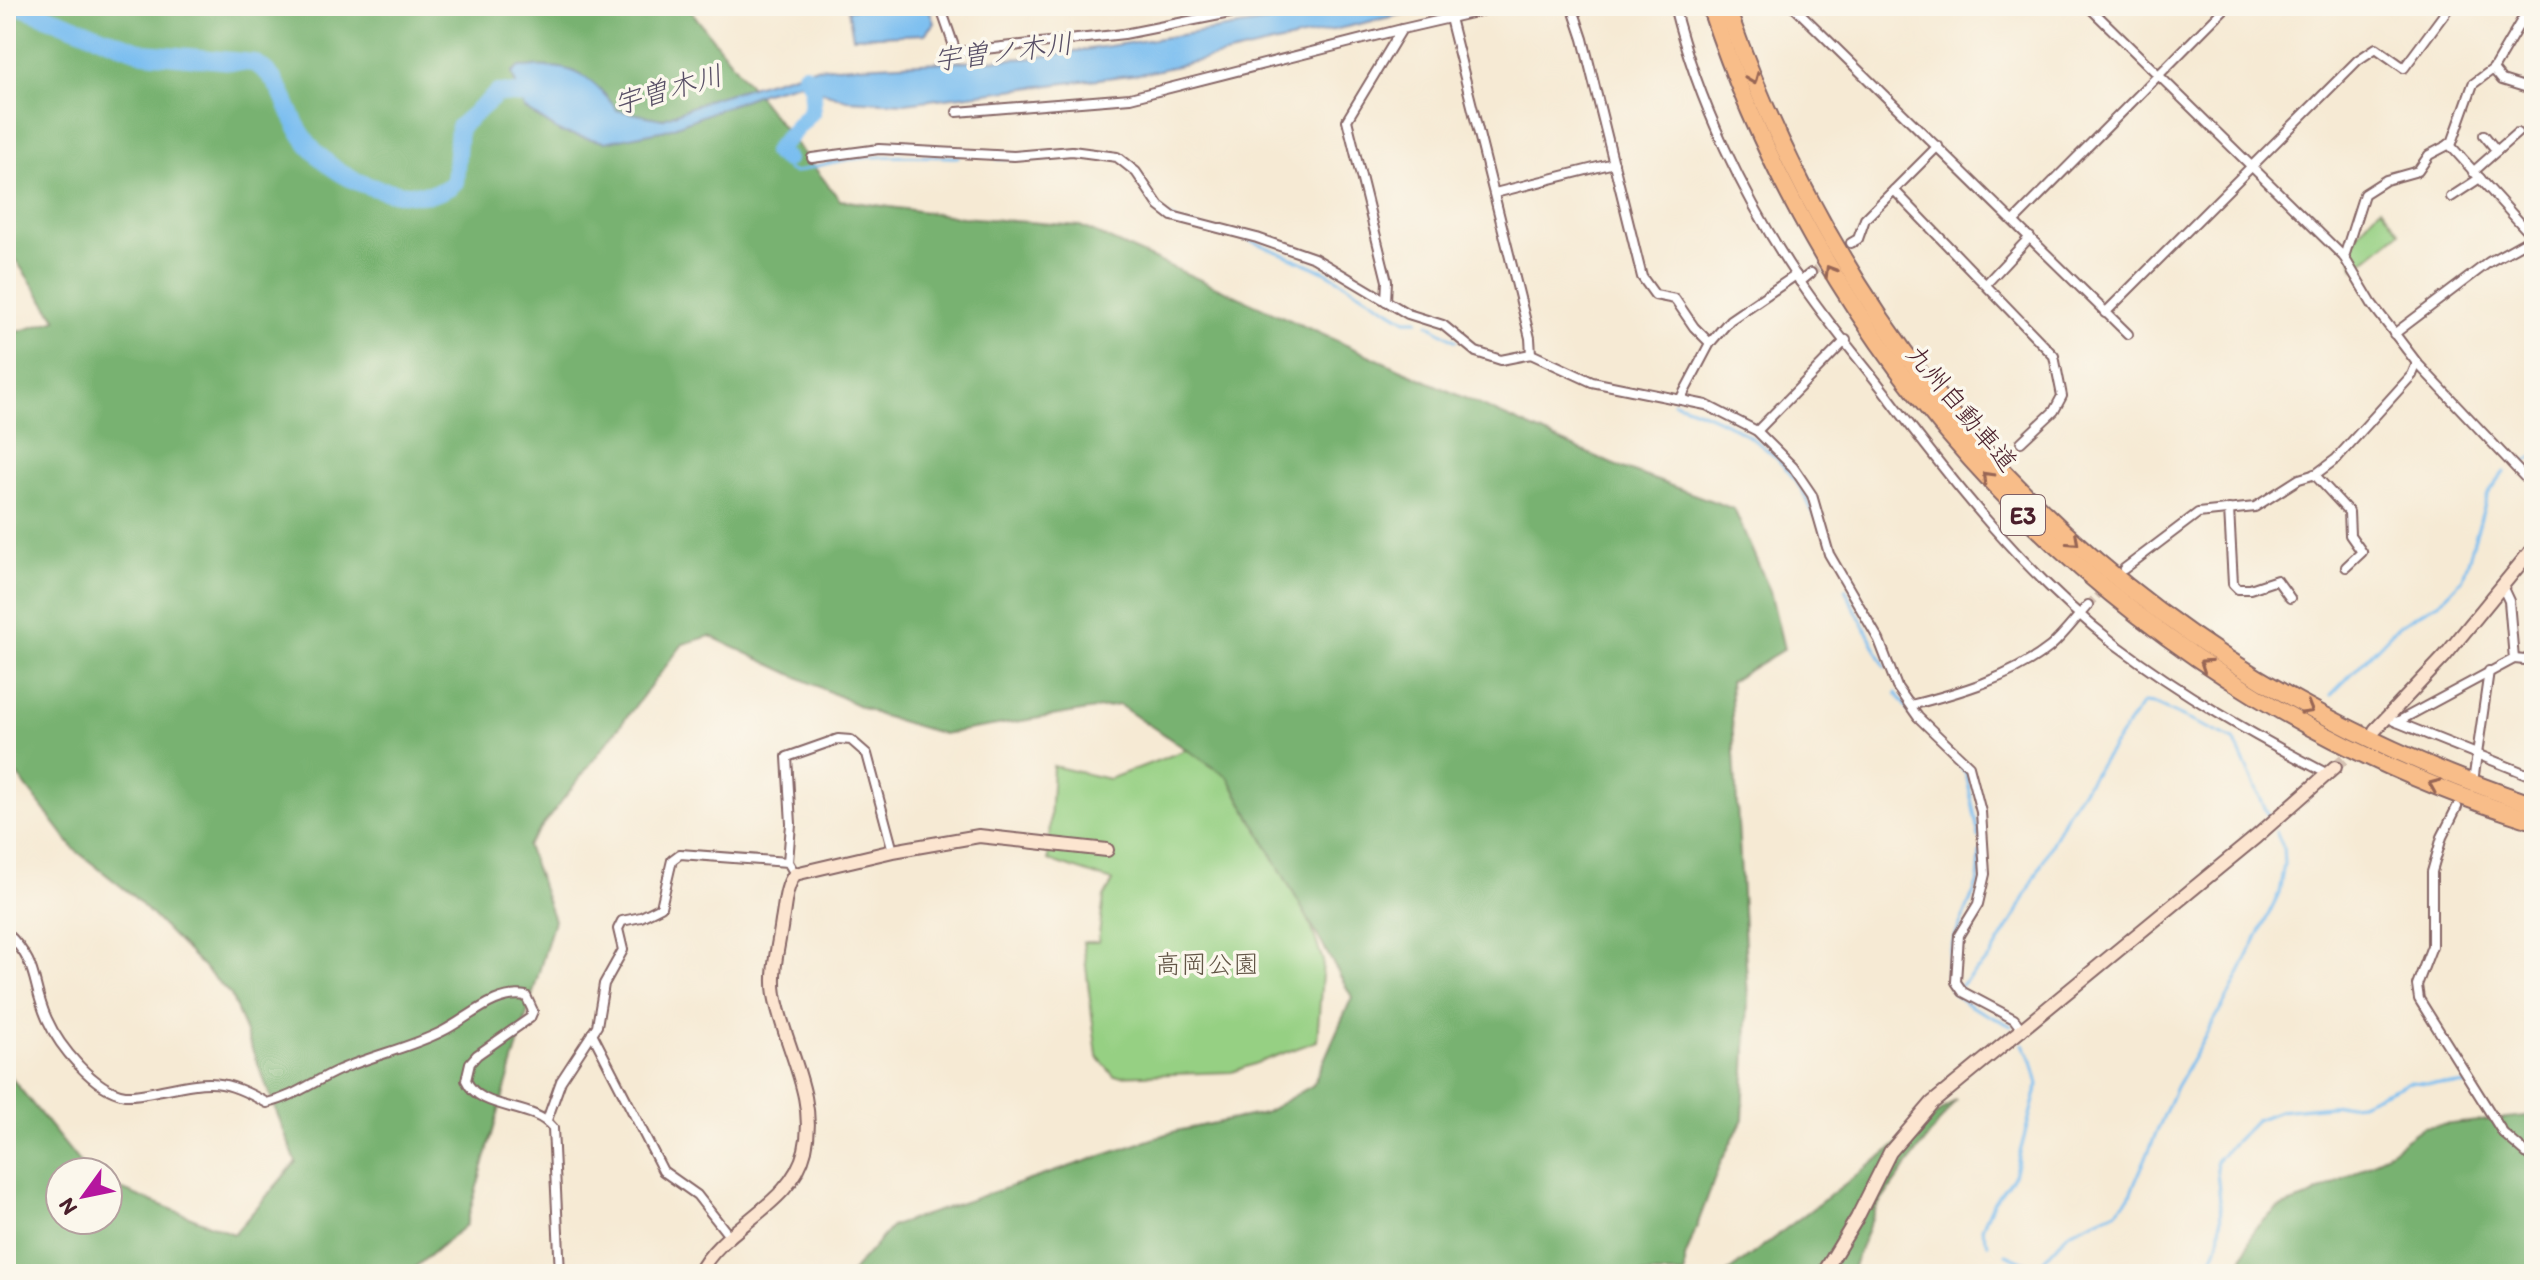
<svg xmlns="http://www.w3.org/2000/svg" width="2540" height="1280" font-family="Itim,'Klee One',sans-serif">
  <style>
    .green { fill: #96d083; stroke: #707857; stroke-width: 2 }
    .forest { fill: #78b271; stroke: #61684e; stroke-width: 2 }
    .water { fill: #7abef0; stroke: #626e8e; stroke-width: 2 }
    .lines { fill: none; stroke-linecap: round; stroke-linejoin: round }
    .stream { stroke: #7abef0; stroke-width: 3 }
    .river { stroke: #7abef0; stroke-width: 18 }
    .street-tunnel { stroke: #d4c1b2; stroke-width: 8; stroke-dasharray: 8 4; stroke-linecap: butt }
    .secondary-tunnel { stroke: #d4c1b2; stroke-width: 12; stroke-dasharray: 12 6; stroke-linecap: butt }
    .street-casing { stroke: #866666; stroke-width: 12 }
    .secondary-casing { stroke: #866666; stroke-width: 16 }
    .highway-casing { stroke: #866666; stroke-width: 20 }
    .street { stroke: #fff; stroke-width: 8 }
    .secondary { stroke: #fce5d0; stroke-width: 12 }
    .highway { stroke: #f8bd89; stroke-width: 16 }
    .oneway { stroke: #986655 }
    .labels { text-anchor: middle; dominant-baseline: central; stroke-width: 7; stroke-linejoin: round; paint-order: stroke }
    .shield { fill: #fbf7ec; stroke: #7f6065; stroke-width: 2 }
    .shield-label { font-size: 24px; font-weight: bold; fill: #4a1f2b }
    .street-label { font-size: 26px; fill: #4a1f2b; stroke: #fbf7ec }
    .park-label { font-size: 26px; fill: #615445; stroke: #fbf7ec }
    .water-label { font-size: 28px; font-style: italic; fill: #584f66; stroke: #fbf7ec }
  </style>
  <rect width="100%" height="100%" fill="#fbf7ec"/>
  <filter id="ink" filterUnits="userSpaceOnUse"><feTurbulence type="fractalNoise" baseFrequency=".0125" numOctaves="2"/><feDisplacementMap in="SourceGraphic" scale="16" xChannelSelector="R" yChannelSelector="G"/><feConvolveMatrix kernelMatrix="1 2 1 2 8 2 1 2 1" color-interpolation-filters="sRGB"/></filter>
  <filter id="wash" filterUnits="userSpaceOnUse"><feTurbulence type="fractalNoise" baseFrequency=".006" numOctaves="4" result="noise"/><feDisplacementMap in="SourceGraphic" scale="32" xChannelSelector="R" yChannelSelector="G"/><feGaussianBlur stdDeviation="1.8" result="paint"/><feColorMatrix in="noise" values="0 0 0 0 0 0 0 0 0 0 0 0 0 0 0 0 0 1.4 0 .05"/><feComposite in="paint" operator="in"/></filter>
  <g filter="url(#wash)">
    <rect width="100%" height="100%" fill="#f6ead4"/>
    <g class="green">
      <path d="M2381 207 2400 232 2354 269C2345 242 2363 225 2381 207Z"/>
      <polygon points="1175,512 1265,543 1300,574 1313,608 1356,608 1397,670 1345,712 1359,765 1299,811 1295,880 1323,961 1317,1041 1232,1072 1114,1076 1097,1056 1083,942 1098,942 1104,897 1113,881 1048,860 1053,766 1109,779 1220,737 1242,702 1187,658 1118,622 1111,569"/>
    </g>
    <g class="forest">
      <polygon points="6,6 687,6 840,200 962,217 1080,226 1612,464 1734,509 1770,591 1784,649 1730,682 1748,999 1743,1119 1720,1164 1685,1258 1685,1274 850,1274 892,1226 1176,1131 1264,1113 1313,1085 1352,997 1228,777 1119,705 943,734 879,715 710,636 683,644 527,846 554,920 466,1225 407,1274 6,1274 6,1071 87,1172 60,1172 60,1220 108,1220 108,1184 234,1234 296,1162 231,995 132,895 74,849 6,760 6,335 57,320 6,246"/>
      <polygon points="1956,1100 1876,1208 1850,1274 1726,1274"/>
      <polygon points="2534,1115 2534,1274 2237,1274 2254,1229 2277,1209 2307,1198 2370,1165 2423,1127"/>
    </g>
    <g class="water">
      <polygon points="870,6 928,6 934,23 925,34 853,37 848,10"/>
      <path d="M1331 6H1438L1146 73 905 103 847 100 799 83 761 93 666 130 605 142 560 132 524 108 512 73 519 67C569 65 587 69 617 110L662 119 710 99 814 68 1031 58 1265 22Z"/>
    </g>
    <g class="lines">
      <g class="stream">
        <path d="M786 159 787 169 794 173C850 153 899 156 958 157"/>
        <polyline points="997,159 1085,157"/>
        <polyline points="1160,211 1178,223 1227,234"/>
        <polyline points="1242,237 1326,272 1406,320 1418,320"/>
        <polyline points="1428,324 1456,341"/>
        <path d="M1674 402C1735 422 1791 453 1814 516"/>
        <polyline points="2518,465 2534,457"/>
        <polyline points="1845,589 1885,667"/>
        <polyline points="1896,693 1910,713"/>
        <polyline points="2331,695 2398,626 2440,602 2463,578 2488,494 2504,472"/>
        <polyline points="1949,752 1966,773 1979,837"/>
        <path d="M1980 853C1979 863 1980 874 1977 884 1969 910 1935 963 1952 991 1963 1007 1994 1016 2011 1026"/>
        <polyline points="1953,992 1990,958 2018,911 2068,811 2143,703 2154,704 2234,740 2268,815"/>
        <polyline points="1988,1244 1982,1228 1993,1203 2014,1175 2038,1085 2032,1061 2023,1044"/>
        <polyline points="2006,1254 2052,1274"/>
        <polyline points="2036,1269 2069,1232 2118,1210 2129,1197 2176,1087 2229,995 2279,893 2284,864 2283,846 2276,832"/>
        <path d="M2188 1274C2235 1266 2218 1194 2216 1161L2256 1120 2279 1111 2360 1103 2409 1082 2468 1085"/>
      </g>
      <g class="river">
        <path d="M19 6 144 53 254 63C280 76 285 105 298 128 319 166 356 187 398 193 419 195 438 198 455 182L459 127 498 93 528 95 539 103"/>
        <polyline points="786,159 776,152 778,148 812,111 813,87 805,75"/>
      </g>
    </g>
  </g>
  <g filter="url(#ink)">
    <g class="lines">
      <g class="street-tunnel">
        <polyline points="1811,273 1830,259"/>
        <polyline points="2088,605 2108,585"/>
      </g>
      <polyline class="secondary-tunnel" points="2335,767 2359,745"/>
      <defs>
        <g id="street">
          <polyline points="940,6 956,52 1124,34 1265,6"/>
          <polyline points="1572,6 1583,39 1642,277 1655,295 1675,299 1694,327 1710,343 1681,398"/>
          <path d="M1674 6C1698 102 1744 198 1799 280 1825 320 1858 357 1887 395 1954 484 2026 575 2115 644 2183 695 2251 734 2326 773"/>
          <polyline points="1793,6 2128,334"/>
          <polyline points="2088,6 2344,257 2372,304 2417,363 2534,487"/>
          <polyline points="1450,18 1530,338 1531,354"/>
          <polyline points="2493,69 2502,80 2534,90"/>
          <polyline points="957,112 1130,98 1402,29"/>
          <polyline points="2484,135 2497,151"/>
          <polyline points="2449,144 2532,236"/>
          <polyline points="812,158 879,149 1014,156 1072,151 1117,157 1136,172 1159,206 1172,216 1257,238 1314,258 1408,314 1443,325 1476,352 1501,360 1531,354 1592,382 1706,405 1757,431 1793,467 1812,495 1829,554 1879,640 1897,687 1918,717 1969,766 1981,812 1985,874 1978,904 1959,935 1956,982 1963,992 2014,1019 2023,1031"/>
          <polyline points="2473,172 2517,133"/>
          <polyline points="1894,190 2054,356 2062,396 2054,411 2021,442"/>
          <polyline points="1495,193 1614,163"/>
          <polyline points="2451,197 2480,178"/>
          <polyline points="2015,220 2227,6"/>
          <polyline points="1851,243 1858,239 1865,219 1938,146"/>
          <polyline points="2344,257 2364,194 2386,180 2418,171 2429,155 2452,143 2473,84 2493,69 2530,6"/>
          <polyline points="1800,282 1811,273"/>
          <polyline points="1987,283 2030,237"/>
          <polyline points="1386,301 1387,281 1347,120 1402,29 1502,6"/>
          <polyline points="2105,313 2358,60 2376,48 2404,68 2450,6"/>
          <polyline points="2394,334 2489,262 2534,237"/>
          <polyline points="1710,343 1730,320 1796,275"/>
          <polyline points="1757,431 1846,340"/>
          <polyline points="2314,474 2349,512 2350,535 2362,552 2346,567"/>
          <polyline points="2229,509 2233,584 2238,589 2250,589 2277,580 2290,598"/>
          <polyline points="2124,569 2198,513 2255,507 2299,479 2316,474 2336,459 2412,375 2417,363"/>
          <polyline points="2514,659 2525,660 2534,654"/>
          <path d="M1911 705C1958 693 2011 678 2050 647 2064 635 2076 618 2088 605"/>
          <polyline points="2394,721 2534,777"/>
          <polyline points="2397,722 2514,659 2509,601 2502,586"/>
          <polyline points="2474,775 2489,671"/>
          <polyline points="2457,807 2442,837 2432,872 2432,946 2417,985 2419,999 2503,1133 2534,1160"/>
          <polyline points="788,862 791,824 787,757 838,739 851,740 867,754 893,851"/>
          <path d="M6 932C41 966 30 981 47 1019 59 1046 94 1090 125 1095 137 1096 151 1092 162 1090 212 1080 222 1078 267 1103 294 1097 314 1081 339 1070 373 1055 410 1048 443 1031 469 1018 496 990 526 996L533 1011 530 1018 477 1055 470 1063 466 1080C480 1112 533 1102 553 1128L560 1274"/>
          <polyline points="592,1033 663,1171 697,1195 730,1237"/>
          <polyline points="547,1120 561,1081 597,1026 604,984 623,950 618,929 622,921 641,917 661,907 672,860 680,854 788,862 795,874"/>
        </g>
        <g id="secondary">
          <polyline points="2375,730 2444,657 2534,547"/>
          <path d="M699 1274C723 1224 791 1208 805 1150 818 1096 784 1046 775 995 771 970 779 945 782 921 785 906 785 887 795 874L893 851 979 836 1107 850"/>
          <polyline points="1823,1274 1857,1218 1890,1152 1932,1103 2256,837 2335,767"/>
        </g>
        <g id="highway">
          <path d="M1710 6C1839 396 2141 699 2534 821"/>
          <path d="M1726 6C1863 398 2140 673 2534 805"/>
        </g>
      </defs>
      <use href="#street" class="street-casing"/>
      <use href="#secondary" class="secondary-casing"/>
      <use href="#highway" class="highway-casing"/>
      <use href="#street" class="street"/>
      <use href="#secondary" class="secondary"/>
      <use href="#highway" class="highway"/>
    </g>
    <defs><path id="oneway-chevron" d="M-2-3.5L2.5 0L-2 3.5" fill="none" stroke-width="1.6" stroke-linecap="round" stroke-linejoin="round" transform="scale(2)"/></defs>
    <g class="oneway">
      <use href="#oneway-chevron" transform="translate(1753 79) rotate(68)"/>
      <use href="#oneway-chevron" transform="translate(1830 271) rotate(-121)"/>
      <use href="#oneway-chevron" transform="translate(1987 477) rotate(-134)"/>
      <use href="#oneway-chevron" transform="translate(2074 541) rotate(42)"/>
      <use href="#oneway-chevron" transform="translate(2205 664) rotate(-146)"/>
      <use href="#oneway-chevron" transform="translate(2308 709) rotate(30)"/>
      <use href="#oneway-chevron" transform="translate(2434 785) rotate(-157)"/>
    </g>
  </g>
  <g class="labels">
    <rect class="shield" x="2001" y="495" width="44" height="40" rx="6"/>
    <g class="shield-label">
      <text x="2023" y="515">E3</text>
    </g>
    <g class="street-label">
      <text transform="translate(1962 408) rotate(50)">九州自動車道</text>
    </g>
    <g class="park-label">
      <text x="1207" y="964">高岡公園</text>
    </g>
    <g class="water-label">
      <text transform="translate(1003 51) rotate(-7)">宇曽ノ木川</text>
      <text transform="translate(668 89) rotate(-16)">宇曽木川</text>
    </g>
  </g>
  <rect width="2540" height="1280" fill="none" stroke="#fbf7ec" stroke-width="32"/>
  <g transform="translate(84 1196) rotate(237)"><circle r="38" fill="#fbf7ec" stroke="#b4a19f" stroke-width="2"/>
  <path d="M0-6L14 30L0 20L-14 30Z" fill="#b5179e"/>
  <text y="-12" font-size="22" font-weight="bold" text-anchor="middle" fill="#4a1f2b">N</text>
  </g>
</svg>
